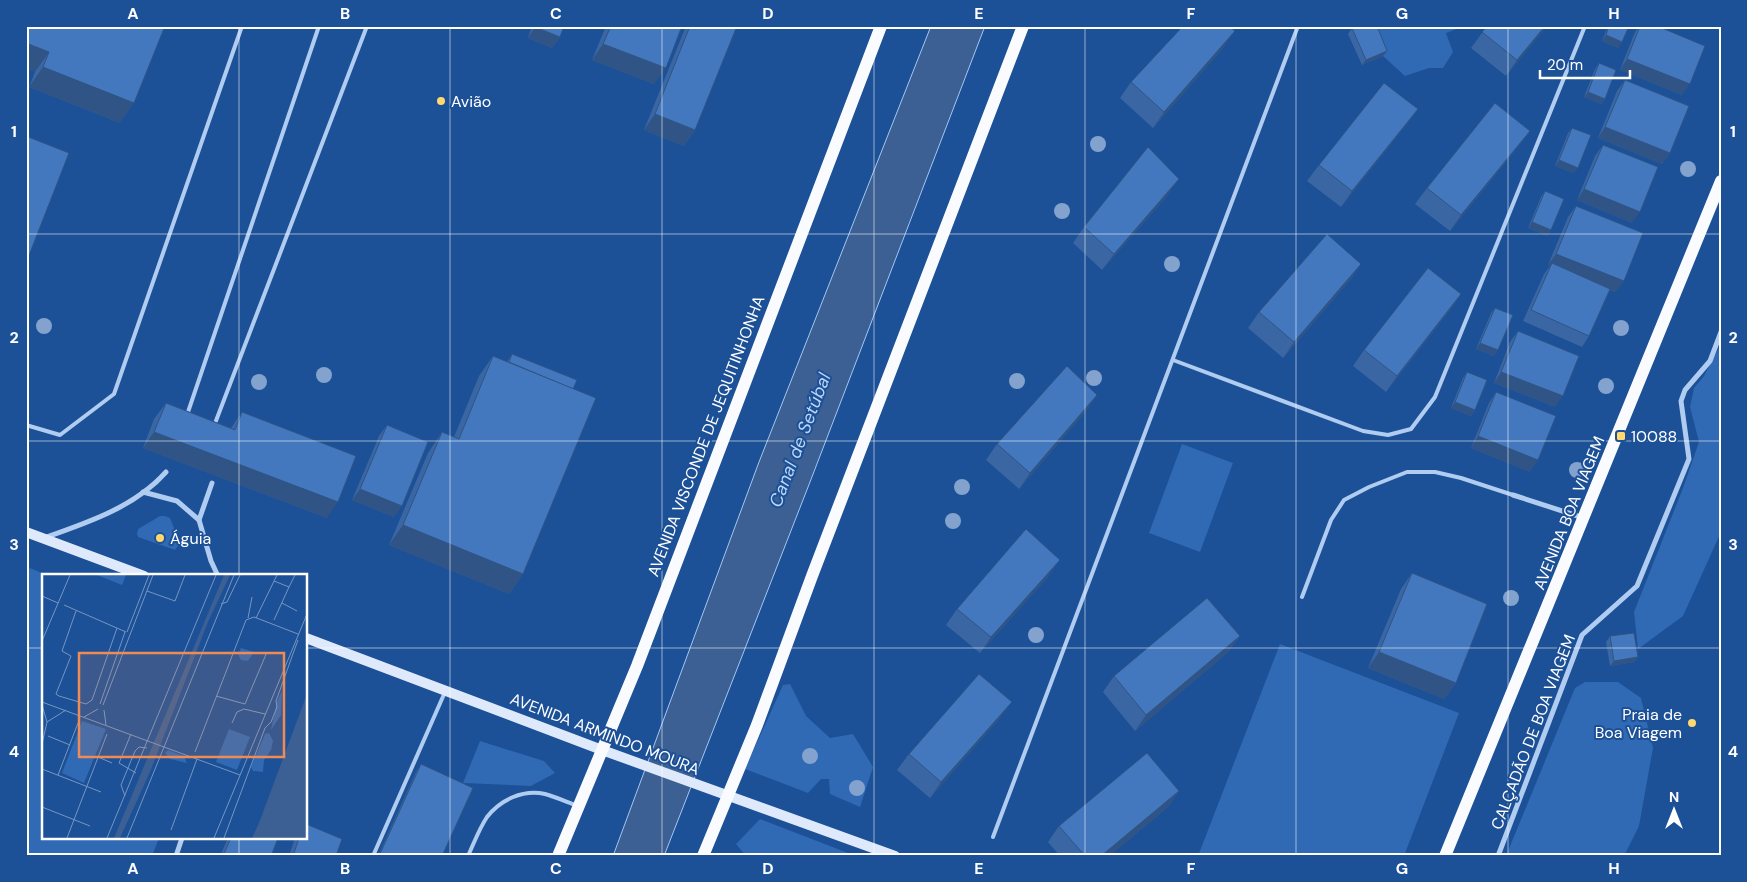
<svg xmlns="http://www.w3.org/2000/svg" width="1747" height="882" font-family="'DM Sans',sans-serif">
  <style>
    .green { fill: #3069b4 }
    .water { fill: #3c6094; stroke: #a4c7f2 }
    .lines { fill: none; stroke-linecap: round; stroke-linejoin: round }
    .lane { stroke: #b0ccf0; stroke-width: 4 }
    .street { stroke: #b0ccf0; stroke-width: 5 }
    .secondary { stroke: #deeafb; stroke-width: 10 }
    .primary { stroke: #f9fbff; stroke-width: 12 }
    .tree { fill: #83a3ce }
    .wall { fill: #3a67a3 }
    .shaded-wall { fill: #305485 }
    .building { fill: #4478be; stroke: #305485 }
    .grid { fill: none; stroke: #fff; stroke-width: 1; stroke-opacity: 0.55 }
    .poi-dot { fill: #ffd86f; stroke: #1c5097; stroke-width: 2 }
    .labels { text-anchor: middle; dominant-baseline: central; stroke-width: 4; stroke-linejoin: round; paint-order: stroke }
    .poi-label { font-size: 16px; fill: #fff; stroke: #1c5097; text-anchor: start }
    .street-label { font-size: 16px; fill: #fff; stroke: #1c5097 }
    .water-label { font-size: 18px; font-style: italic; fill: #bdd6f6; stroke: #1c5097 }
    .inset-road { fill: none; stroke: #7796c1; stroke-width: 1 }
    .view { fill: #ef8b55; fill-opacity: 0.15; stroke: #ef8b55; stroke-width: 2.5 }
    .inset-edge { fill: none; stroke: #fff; stroke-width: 2.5 }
    .neatline { fill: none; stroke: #fff; stroke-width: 2 }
    .grid-label { font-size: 16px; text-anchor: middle; font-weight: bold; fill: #fff }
  </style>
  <rect width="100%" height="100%" fill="#1c5097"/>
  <g class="green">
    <polygon points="1370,26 1459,26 1457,29 1446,33 1453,52 1443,68 1429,68 1405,76 1383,56"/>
    <polygon points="1721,344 1721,532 1683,616 1638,649 1634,612 1683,488 1699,442 1690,407 1694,388 1704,376"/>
    <polygon points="1182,444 1233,463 1200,552 1149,533"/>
    <polygon points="160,516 165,516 170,518 180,543 175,550 138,537 137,534 138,529"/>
    <polygon points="30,568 49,576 44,576 44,838 159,838 152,856 26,856 26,572"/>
    <polygon points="1280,644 1459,713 1404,856 1198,856"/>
    <polygon points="1585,682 1618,682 1641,698 1653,748 1639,826 1624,856 1506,856 1575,688"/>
    <polygon points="790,684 806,716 830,738 853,734 873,767 860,807 830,794 829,779 821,779 808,793 745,769 783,685"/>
    <polygon points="480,741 544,761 555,773 531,786 463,783"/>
    <polygon points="760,819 848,853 852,856 746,856 736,844"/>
  </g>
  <polygon class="water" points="931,26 985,26 810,482 664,856 613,856 759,462"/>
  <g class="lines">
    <g class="lane">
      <polyline points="1173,360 1363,431 1388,435 1411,429 1435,397 1585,26"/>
      <polyline points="187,415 319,26"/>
      <polyline points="26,425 60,435 114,394 242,26"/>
      <polyline points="214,426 367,26"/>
      <polyline points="1302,597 1331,520 1344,500 1369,487 1407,472 1435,472 1461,478 1513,495"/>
      <polyline points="993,837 1298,26"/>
      <polyline points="373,856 445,692"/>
      <path d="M468 856C474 843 479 829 487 817 500 800 523 789 545 794 556 797 567 802 578 806"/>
    </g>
    <g class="street">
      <polyline points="212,483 199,520 211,561 218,576"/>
      <polyline points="143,492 177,501 199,520"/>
      <polyline points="1513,495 1584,518"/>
      <path d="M44 538C87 523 135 507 166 472"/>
      <polyline points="176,856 182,838"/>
      <polyline points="1498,856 1582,635 1637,586 1689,459 1681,401 1685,390 1710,361 1721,332"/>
    </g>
    <g class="secondary">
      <polyline points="26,532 144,576"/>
      <polyline points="306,638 602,750 895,856"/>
    </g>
    <g class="primary">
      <polyline points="558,856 637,666 881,26"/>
      <polyline points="703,856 757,725 812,576 1023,26"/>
      <polyline points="1445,856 1721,181"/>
    </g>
  </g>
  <g class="tree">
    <circle cx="1098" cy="144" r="8"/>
    <circle cx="1688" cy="169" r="8"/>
    <circle cx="1062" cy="211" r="8"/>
    <circle cx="1172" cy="264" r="8"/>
    <circle cx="44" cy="326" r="8"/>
    <circle cx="1621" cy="328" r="8"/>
    <circle cx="324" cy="375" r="8"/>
    <circle cx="1094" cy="378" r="8"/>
    <circle cx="1017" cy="381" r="8"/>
    <circle cx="259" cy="382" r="8"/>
    <circle cx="1606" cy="386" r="8"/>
    <circle cx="1577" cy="470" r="8"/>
    <circle cx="962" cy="487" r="8"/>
    <circle cx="953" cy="521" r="8"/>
    <circle cx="1511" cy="598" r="8"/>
    <circle cx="1036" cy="635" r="8"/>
    <circle cx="810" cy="756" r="8"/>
    <circle cx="857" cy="788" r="8"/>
  </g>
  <g class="wall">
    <polygon points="26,26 120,123 29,87 35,72"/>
    <polygon points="532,26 564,26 560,37 552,48 528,38"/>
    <polygon points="606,26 682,26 654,84 592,60"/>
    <polygon points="686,26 737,26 695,130 684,146 644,130"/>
    <polygon points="1487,26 1547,26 1506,76 1471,48"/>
    <polygon points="1608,26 1629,26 1622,42 1618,48 1602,41"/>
    <polygon points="1639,26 1657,26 1682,95 1620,70 1635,32"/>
    <polygon points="1352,28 1383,56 1362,65 1348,34"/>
    <polygon points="1224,47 1153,128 1120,98 1131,82"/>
    <polygon points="1599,63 1605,99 1601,104 1584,97 1595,69"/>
    <polygon points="1625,80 1670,153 1662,164 1598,138 1617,91"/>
    <polygon points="1418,109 1406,125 1341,207 1307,181 1319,165"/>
    <polygon points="1572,128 1574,173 1555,166 1568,133"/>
    <polygon points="1530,131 1518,147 1450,231 1415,204 1427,188"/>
    <polygon points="1603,145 1632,223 1577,200 1595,156"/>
    <polygon points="1545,191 1551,230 1547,236 1528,228 1541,197"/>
    <polygon points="1168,195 1102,270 1073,243 1084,227"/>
    <polygon points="1576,206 1616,292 1610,290 1589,336 1582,347 1523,321 1544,274 1550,266 1548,265 1568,217"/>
    <polygon points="1361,264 1350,280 1283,358 1248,328 1259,312"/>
    <polygon points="1461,294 1450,310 1386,392 1353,366 1364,350"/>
    <polygon points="1495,308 1494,356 1476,349 1491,313"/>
    <polygon points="1518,331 1555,407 1494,383 1510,342"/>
    <polygon points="512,354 573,389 523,574 509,594 389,545 428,453 442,432 454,437 479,376 493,356 507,362"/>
    <polygon points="1467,372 1475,410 1471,416 1451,408 1463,378"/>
    <polygon points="1496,392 1530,472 1471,448 1489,403"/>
    <polygon points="1097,395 1086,411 1019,489 986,460 997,444"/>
    <polygon points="166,403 231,428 242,412 327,518 143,448 154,419"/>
    <polygon points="387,425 394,517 352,500 379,436"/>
    <polygon points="1412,573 1456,683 1444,699 1368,668 1401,589"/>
    <polygon points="1049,576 980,653 946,625 957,609"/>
    <polygon points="1240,636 1228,652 1135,731 1103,692 1114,676"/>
    <polygon points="1610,636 1638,657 1634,662 1610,666 1606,642"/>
    <polygon points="1000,718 930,798 897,770 909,754"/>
    <polygon points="421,764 442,856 378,856 417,770"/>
    <polygon points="1179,791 1168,807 1109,856 1060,856 1048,842 1059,826"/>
    <polygon points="228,838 278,838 271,856 220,856"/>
    <polygon points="295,838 306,838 336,856 289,856"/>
  </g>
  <g class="shaded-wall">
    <polygon points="1545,26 1547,26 1506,76 1517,60"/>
    <polygon points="535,27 560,37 552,48 528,38"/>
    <polygon points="1235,31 1224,47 1153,128 1164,112"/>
    <polygon points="1606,35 1622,42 1618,48 1602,41"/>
    <polygon points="26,43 49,52 35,72 26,69"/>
    <polygon points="603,44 666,68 654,84 592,60"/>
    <polygon points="1387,51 1383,56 1362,65 1366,60"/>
    <polygon points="1627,59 1690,84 1682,95 1620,70"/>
    <polygon points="43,67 134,103 120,123 29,87"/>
    <polygon points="1588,92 1605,99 1601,104 1584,97"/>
    <polygon points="1418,109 1406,125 1341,207 1352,191"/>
    <polygon points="655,114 695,130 684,146 644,130"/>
    <polygon points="1605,127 1670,153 1662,164 1598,138"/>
    <polygon points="1530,131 1518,147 1450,231 1461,215"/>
    <polygon points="1559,160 1578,168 1574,173 1555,166"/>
    <polygon points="1179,179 1168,195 1102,270 1114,254"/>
    <polygon points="1584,189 1640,212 1632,223 1577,200"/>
    <polygon points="1532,222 1551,230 1547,236 1528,228"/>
    <polygon points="1556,254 1624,281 1616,292 1551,266 1552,263 1550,266 1548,265"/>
    <polygon points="1361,264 1350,280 1283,358 1294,342"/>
    <polygon points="1461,294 1450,310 1386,392 1397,376"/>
    <polygon points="1480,343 1498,350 1494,356 1476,349"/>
    <polygon points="1501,372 1563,396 1555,407 1494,383"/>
    <polygon points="1097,395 1086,411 1019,489 1030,473"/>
    <polygon points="1455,402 1475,410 1471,416 1451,408"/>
    <polygon points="154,432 338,502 327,518 143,448"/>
    <polygon points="1478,436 1538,460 1530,472 1471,448"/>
    <polygon points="360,489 402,506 394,517 352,500"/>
    <polygon points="403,525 523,574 509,594 389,545"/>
    <polygon points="1060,560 1049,576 980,653 991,637"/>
    <polygon points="1240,636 1228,652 1135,731 1146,715"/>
    <polygon points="1379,652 1456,683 1444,699 1368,668"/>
    <polygon points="1638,657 1634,662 1610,666 1614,661"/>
    <polygon points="1012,702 1000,718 930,798 941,782"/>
    <polygon points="1179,791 1168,807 1109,856 1101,856"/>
  </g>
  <g class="building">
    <polygon points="26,26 165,26 134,103 43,67 49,52 26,43"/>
    <polygon points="536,26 564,26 560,37 535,27"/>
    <polygon points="611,26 682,26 666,68 603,44"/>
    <polygon points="690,26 737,26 695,130 655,114"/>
    <polygon points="1183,26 1229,26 1235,31 1164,112 1131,82"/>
    <polygon points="1357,26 1377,26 1387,51 1366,60 1352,28"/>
    <polygon points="1487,26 1545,26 1517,60 1482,32"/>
    <polygon points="1609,26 1629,26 1622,42 1606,35"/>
    <polygon points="1640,26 1657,26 1705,46 1690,84 1627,59"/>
    <polygon points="1599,63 1616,70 1605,99 1588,92"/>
    <polygon points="1625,80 1689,106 1670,153 1605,127"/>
    <polygon points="1384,83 1418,109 1352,191 1319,165"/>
    <polygon points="1495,103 1530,131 1461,215 1427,188"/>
    <polygon points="1572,128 1591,135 1578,168 1559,160"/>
    <polygon points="26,136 69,153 26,263"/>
    <polygon points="1603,145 1658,167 1640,212 1584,189"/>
    <polygon points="1148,147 1179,179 1114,254 1084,227"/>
    <polygon points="1545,191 1564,199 1551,230 1532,222"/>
    <polygon points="1576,206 1643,233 1624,281 1556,254"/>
    <polygon points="1327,234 1361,264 1294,342 1259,312"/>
    <polygon points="1552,263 1610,289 1589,336 1531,310"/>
    <polygon points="1428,268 1461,294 1397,376 1364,350"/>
    <polygon points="1495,308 1513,315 1498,350 1480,343"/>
    <polygon points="1518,331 1579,356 1563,396 1501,372"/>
    <polygon points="512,354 577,380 573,389 509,362"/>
    <polygon points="493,356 596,398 523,574 403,525 442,432 459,439"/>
    <polygon points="1067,366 1097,395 1030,473 997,444"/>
    <polygon points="1467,372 1487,380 1475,410 1455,402"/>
    <polygon points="1496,392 1556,416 1538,460 1478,436"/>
    <polygon points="166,403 235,430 242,412 356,456 338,502 154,432"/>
    <polygon points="387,425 428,442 402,506 360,489"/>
    <polygon points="1026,529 1060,560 991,637 957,609"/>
    <polygon points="1412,573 1487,604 1456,683 1379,652"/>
    <polygon points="1207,598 1240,636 1146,715 1114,676"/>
    <polygon points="1634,633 1638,657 1614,661 1610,636"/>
    <polygon points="979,674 1012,702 941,782 909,754"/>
    <polygon points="1147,753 1179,791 1101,856 1085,856 1059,826"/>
    <polygon points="421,764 473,788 442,856 379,856"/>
    <polygon points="306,824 342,839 336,856 293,856 299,838 306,838"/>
    <polygon points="231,838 278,838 271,856 223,856"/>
  </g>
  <path class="grid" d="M239 26V576M450 26V856M662 26V856M874 26V856M1085 26V856M1296 26V856M1508 26V856M26 234H1721M26 441H1721M26 648H44M306 648H1721M239 838V856"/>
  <g class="poi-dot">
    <circle cx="441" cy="101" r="5"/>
    <rect x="1616" y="431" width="10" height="10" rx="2.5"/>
    <circle cx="160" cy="538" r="5"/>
    <circle cx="1692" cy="723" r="5"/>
  </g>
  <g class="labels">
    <g class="poi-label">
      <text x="451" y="101">Avião</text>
      <text x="1631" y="436">10088</text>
      <text x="170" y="538">Águia</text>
      <text x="1682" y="714" text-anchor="end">Praia de<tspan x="1682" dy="18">Boa Viagem</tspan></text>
    </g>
    <g class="street-label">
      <text transform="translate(706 436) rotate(-69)">AVENIDA VISCONDE DE JEQUITINHONHA</text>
      <text transform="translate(1569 513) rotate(-68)">AVENIDA BOA VIAGEM</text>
      <text transform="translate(1533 732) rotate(-69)">CALÇADÃO DE BOA VIAGEM</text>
      <text transform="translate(605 734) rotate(21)">AVENIDA ARMINDO MOURA</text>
    </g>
    <g class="water-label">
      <text transform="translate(800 440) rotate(-69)">Canal de Setúbal</text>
    </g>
  </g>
  <g transform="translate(42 574)">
    <rect width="265" height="265" fill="#1c5097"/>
    <path d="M55 1H84L80 11ZM199 74 212 78 206 87 199 86 196 80ZM240 117 239 141 229 156 235 127ZM40 147 64 155 42 209 20 199ZM187 155 208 163 195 196 174 188ZM227 159 231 167 229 176 222 186 221 198 211 197 209 193 223 160ZM126 176 142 182 145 189 128 185 123 179Z" fill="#3069b4"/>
    <path d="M182 1H188L166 48 108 198 78 264H72ZM265 120V264H210L217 249Z" fill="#3c6094"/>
    <path class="inset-road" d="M232 7 247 13 253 1M105 17 133 27 143 1M0 22 16 29M240 29 255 37M179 30 185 28 198 1M22 31 84 58M34 37 20 77 29 82 14 120 17 122 44 130 50 126 75 54M206 44 210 23M214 44 235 1M232 46 247 13M85 58 107 1M0 67 28 1M174 122 203 130 225 78M0 128 198 201M58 130 83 58M0 131 5 148 0 170M61 131 111 1M62 136 64 151M42 143 56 135M5 148 24 136M190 149 195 138 202 135 223 140M89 160 77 189 94 199M6 162 28 171M153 178 204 46 212 43 256 60M56 183 70 189M0 195 59 218M16 201 36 149M83 222 79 211 93 177 97 173 105 174M0 233 48 252M129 256 155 185M25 264 65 160M65 264 174 1M85 264 192 1M172 264 265 40M182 264 223 154 229 148 235 133 234 127 256 66"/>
    <path class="view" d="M37 79H242V183H37Z"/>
    <rect width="265" height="265" class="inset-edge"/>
  </g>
  <rect width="1747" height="882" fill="none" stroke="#1c5097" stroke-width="55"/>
  <g transform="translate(1674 810)" stroke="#1c5097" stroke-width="4" paint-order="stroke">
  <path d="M0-4L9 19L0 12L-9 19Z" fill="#ffffff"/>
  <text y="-8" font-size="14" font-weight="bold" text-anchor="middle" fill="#ffffff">N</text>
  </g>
  <path d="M1540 70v8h90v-8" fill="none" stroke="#ffffff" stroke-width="2.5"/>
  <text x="1547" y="70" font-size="15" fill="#ffffff" stroke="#1c5097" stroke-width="4" paint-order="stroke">20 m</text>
  <rect x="28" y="28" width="1692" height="826" class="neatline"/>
  <g class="grid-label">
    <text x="133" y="19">A</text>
    <text x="345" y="19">B</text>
    <text x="556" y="19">C</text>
    <text x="768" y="19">D</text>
    <text x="979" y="19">E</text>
    <text x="1191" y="19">F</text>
    <text x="1402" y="19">G</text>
    <text x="1614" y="19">H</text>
    <text x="14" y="137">1</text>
    <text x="1733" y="137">1</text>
    <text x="14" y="343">2</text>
    <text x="1733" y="343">2</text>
    <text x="14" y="550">3</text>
    <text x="1733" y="550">3</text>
    <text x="14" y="757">4</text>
    <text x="1733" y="757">4</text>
    <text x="133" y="874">A</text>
    <text x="345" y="874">B</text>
    <text x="556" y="874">C</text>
    <text x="768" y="874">D</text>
    <text x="979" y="874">E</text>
    <text x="1191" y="874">F</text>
    <text x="1402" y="874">G</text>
    <text x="1614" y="874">H</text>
  </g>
</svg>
